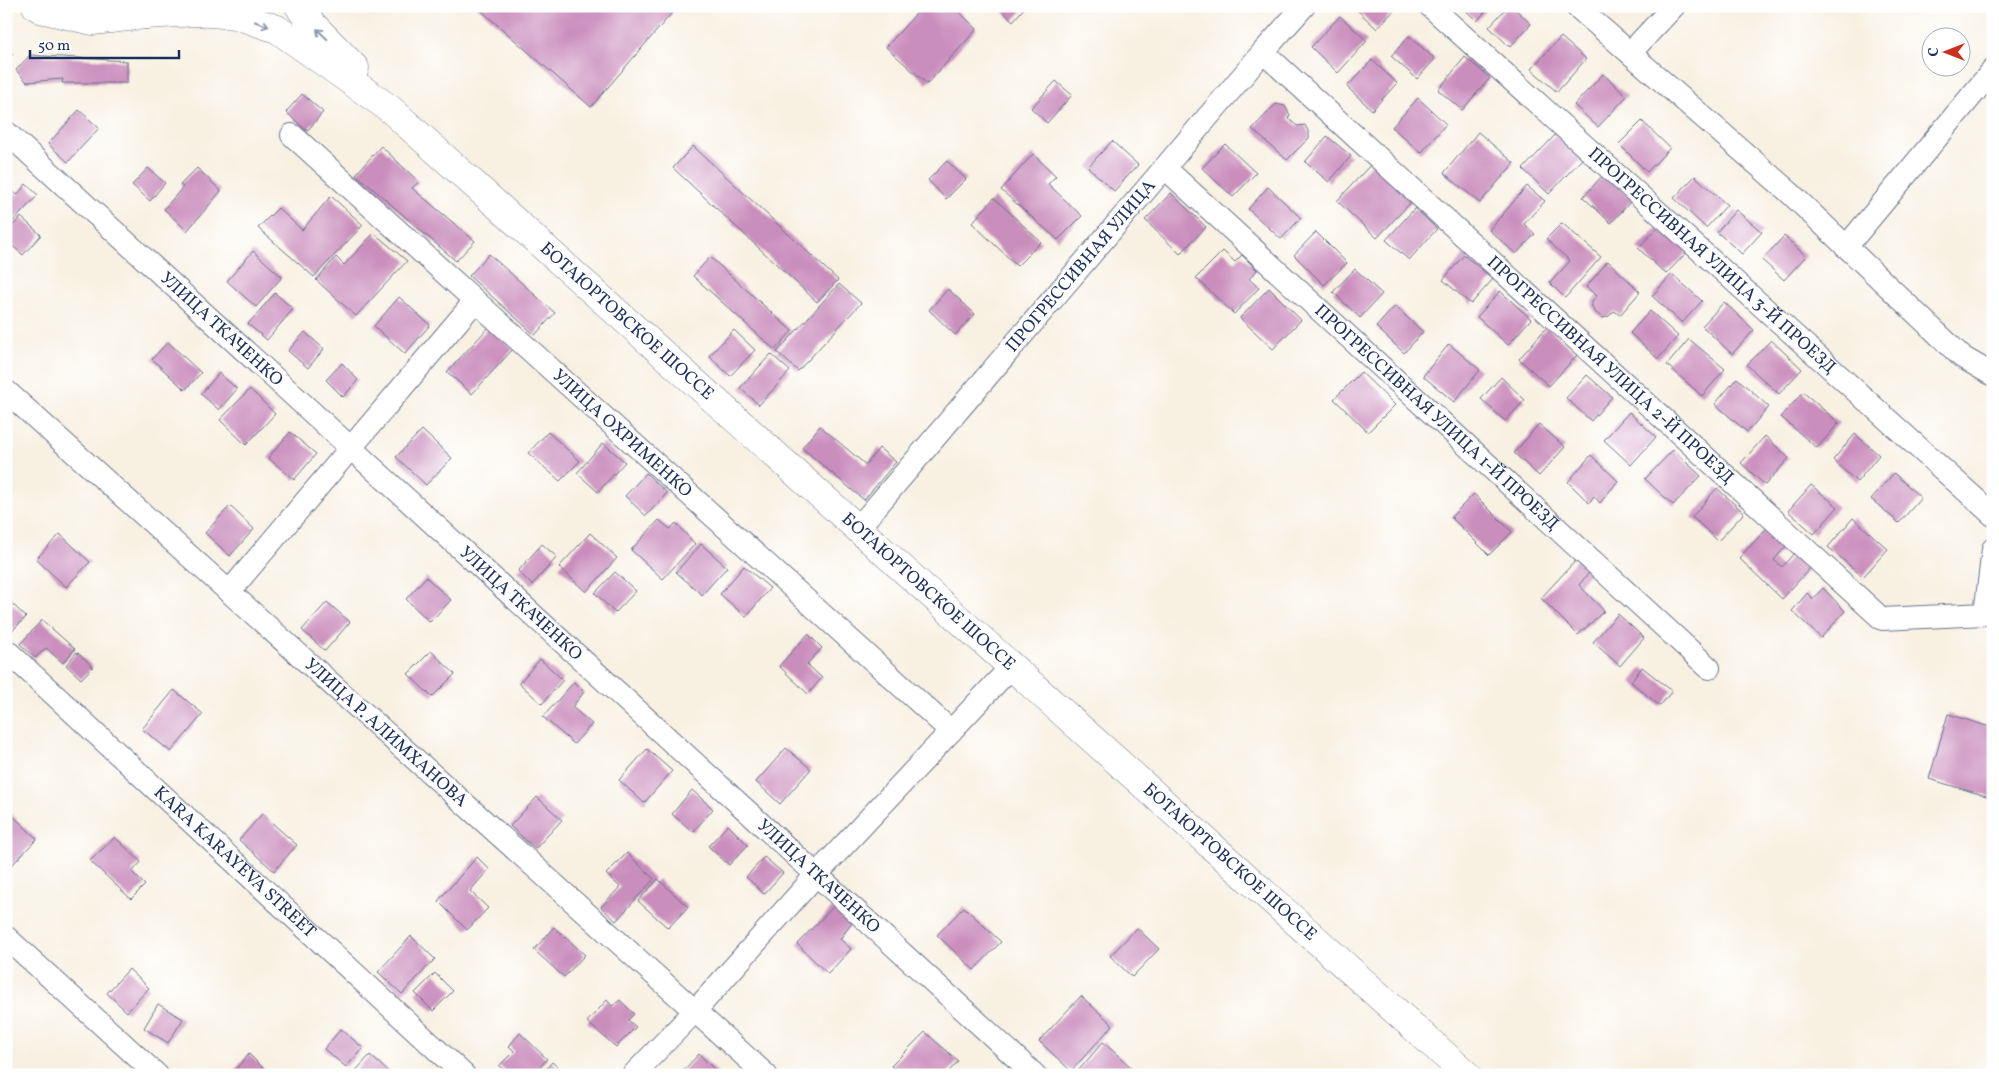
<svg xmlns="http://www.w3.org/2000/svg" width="1999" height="1081" font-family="Vollkorn,serif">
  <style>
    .building { fill: #ca8ebd }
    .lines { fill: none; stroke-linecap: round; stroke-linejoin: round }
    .minor-casing { stroke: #68738c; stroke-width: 24 }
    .primary-casing { stroke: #68738c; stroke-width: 29 }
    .trunk-casing { stroke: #68738c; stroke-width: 29 }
    .minor { stroke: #fff; stroke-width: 22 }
    .primary { stroke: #fff; stroke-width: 28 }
    .trunk { stroke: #fff; stroke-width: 28 }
    .oneway { stroke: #8d97ae }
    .labels { text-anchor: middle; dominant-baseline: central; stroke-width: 4.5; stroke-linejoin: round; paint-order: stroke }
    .street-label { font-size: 18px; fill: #1b2f5e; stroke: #fff }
  </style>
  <rect width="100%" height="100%" fill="#fff"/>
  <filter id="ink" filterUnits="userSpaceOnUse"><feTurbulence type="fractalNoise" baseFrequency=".02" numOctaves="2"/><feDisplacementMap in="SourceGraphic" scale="10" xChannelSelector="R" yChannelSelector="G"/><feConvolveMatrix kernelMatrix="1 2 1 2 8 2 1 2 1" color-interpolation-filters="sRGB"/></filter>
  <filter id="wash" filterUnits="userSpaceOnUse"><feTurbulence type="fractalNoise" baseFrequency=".0096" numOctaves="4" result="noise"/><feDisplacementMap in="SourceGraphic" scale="20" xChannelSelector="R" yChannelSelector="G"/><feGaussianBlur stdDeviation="1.12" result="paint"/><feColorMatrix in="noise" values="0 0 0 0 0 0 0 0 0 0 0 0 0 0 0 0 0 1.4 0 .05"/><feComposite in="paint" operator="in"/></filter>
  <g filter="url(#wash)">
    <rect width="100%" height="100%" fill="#f8f1e2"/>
    <g id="blocks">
      <g class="building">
        <polygon points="476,6 678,6 591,107"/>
        <polygon points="923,6 953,6 977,29 927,84 886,47"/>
        <polygon points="997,6 1026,6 1013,21"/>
        <polygon points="1353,6 1398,6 1377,29"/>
        <polygon points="1461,6 1490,6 1477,21"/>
        <polygon points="1508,6 1512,6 1531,24 1510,47 1489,27"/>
        <polygon points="1340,16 1367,41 1338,73 1311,47"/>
        <polygon points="1409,36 1435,59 1417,79 1391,56"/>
        <polygon points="1561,37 1586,59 1557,92 1531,69"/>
        <polygon points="6,47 13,54 6,62"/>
        <polygon points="30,55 127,61 127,83 62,83 63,79 27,82 16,70"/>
        <polygon points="1465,57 1490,78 1462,110 1438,90"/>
        <polygon points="1372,60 1397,83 1372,110 1347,87"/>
        <polygon points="1603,74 1627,96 1598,127 1574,105"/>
        <polygon points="1056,81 1072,95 1047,123 1031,108"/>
        <polygon points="302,94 323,112 307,131 286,112"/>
        <polygon points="1418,98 1446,124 1421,153 1392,127"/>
        <polygon points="1276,104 1285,106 1290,115 1288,118 1297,126 1305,125 1309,133 1309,138 1287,160 1252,129"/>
        <polygon points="79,110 99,128 68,162 48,144"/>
        <polygon points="1642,121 1670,148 1647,172 1619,144"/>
        <polygon points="1478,132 1514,163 1480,203 1444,173"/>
        <polygon points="1556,134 1582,159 1549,194 1523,169"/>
        <polygon points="1327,136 1351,156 1329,182 1305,162"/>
        <polygon points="1112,141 1138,165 1114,191 1088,167"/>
        <polygon points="1225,144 1256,173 1233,197 1202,168"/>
        <polygon points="381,146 419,182 412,188 475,241 456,261 356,174"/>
        <polygon points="693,146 838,280 817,302 673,168"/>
        <polygon points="1033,154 1056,176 1048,184 1082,216 1058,240 1001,190"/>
        <polygon points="947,161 966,179 946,199 928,180"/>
        <polygon points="1373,162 1413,200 1377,238 1337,201"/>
        <polygon points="148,168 165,183 150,201 132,185"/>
        <polygon points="197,168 221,191 187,231 164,209 183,187 180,185"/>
        <polygon points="1605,173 1633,199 1611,223 1583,197"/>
        <polygon points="1695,176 1727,205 1706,228 1674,198"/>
        <polygon points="26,184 38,195 6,229 6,190 9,188 17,195"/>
        <polygon points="1527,186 1545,201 1524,224 1535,234 1516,254 1489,230"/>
        <polygon points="1268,187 1301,218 1281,239 1248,209"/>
        <polygon points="1171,193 1206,227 1180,254 1145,220"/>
        <polygon points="331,196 363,225 314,277 258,228 278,208 302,230"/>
        <polygon points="994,198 1041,242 1017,266 972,223"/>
        <polygon points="1415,208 1437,229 1409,260 1386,240"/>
        <polygon points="1736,210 1762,232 1742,254 1717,232"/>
        <polygon points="21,217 41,235 23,255 6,240 6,233"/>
        <polygon points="1562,223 1601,257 1565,298 1550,283 1570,261 1546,239"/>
        <polygon points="1662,223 1690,249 1666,274 1638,248"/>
        <polygon points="1316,232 1347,263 1324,285 1294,255"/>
        <polygon points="374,233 407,261 356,316 316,280 336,257 344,265"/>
        <polygon points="1784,236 1806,256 1784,280 1762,260"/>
        <polygon points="253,251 282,277 256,307 227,281"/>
        <polygon points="1223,251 1235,262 1242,255 1257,270 1249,279 1259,288 1234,314 1196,278"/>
        <polygon points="489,254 555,313 535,335 469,276"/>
        <polygon points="1464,255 1493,279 1471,304 1443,280"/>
        <polygon points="710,257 792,331 775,350 693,276"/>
        <polygon points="1608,261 1640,292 1620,315 1614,311 1609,316 1603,318 1596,313 1592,307 1592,301 1597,296 1586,287"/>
        <polygon points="1355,269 1382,294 1360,318 1333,292"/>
        <polygon points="1672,274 1702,301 1682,323 1652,296"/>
        <polygon points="839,284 861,303 798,371 777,352"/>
        <polygon points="1269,288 1301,320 1273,349 1240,318"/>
        <polygon points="948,289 975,314 955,335 929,310"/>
        <polygon points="1500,291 1531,319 1508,345 1477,317"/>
        <polygon points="275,293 293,309 267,340 248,324"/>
        <polygon points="399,297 430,325 405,354 374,326"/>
        <polygon points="1724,302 1754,330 1732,354 1702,326"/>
        <polygon points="1395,306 1423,332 1404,353 1376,327"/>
        <polygon points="1650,311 1678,336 1658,359 1630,333"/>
        <polygon points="489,327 513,349 472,394 447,372"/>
        <polygon points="1547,327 1578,354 1549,386 1519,359"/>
        <polygon points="734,330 755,350 730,376 709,356"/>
        <polygon points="305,332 324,349 308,368 288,351"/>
        <polygon points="1689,339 1725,369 1702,396 1667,365"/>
        <polygon points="1771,340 1802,369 1779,394 1747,365"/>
        <polygon points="168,342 201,373 185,390 152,359"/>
        <polygon points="1449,344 1480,370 1454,402 1423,376"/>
        <polygon points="771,354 790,371 759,405 740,388"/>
        <polygon points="342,363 358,380 343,397 326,380"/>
        <polygon points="1361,372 1395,405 1368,432 1334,399"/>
        <polygon points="219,373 237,389 219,410 201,394"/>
        <polygon points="1587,375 1612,397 1591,421 1566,398"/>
        <polygon points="1501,377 1525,400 1505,421 1481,399"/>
        <polygon points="1737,378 1769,407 1747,432 1715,404"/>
        <polygon points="250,389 275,414 246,445 220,420"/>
        <polygon points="1803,392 1839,423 1817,448 1781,417"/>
        <polygon points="1629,412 1656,437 1631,465 1604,440"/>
        <polygon points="1539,424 1565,447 1539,476 1514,453"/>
        <polygon points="820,426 866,465 879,448 896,462 864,500 802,448"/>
        <polygon points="422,430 452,458 426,485 396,457"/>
        <polygon points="290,432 316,454 294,480 268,458"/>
        <polygon points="548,432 580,461 560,481 528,453"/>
        <polygon points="1855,434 1879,455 1857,482 1833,460"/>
        <polygon points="1765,436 1789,458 1765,485 1741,463"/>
        <polygon points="603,443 625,462 598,492 577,473"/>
        <polygon points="1673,450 1701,476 1673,505 1645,479"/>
        <polygon points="1591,455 1618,481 1600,503 1594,496 1589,503 1568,482"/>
        <polygon points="646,473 667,493 646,516 625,496"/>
        <polygon points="1894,473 1921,498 1899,523 1871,499"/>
        <polygon points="1811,485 1838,507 1814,534 1788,511"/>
        <polygon points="1717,488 1744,513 1718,541 1692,517"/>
        <polygon points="1474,494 1512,532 1489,555 1451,517"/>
        <polygon points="230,506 254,529 230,556 205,533"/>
        <polygon points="1853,518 1888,549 1863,577 1828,547"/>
        <polygon points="659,520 670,529 676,523 695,544 663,579 631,550"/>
        <polygon points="1768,527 1787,545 1774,560 1782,567 1796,551 1812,566 1782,599 1739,558"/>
        <polygon points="590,533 617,558 586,592 559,567"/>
        <polygon points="60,534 90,562 66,587 36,559"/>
        <polygon points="542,544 557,557 532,585 518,571"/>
        <polygon points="701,544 727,567 702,595 676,572"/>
        <polygon points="1579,557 1592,569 1579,585 1604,611 1578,635 1541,598"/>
        <polygon points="744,566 770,588 746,617 720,594"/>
        <polygon points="615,572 636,591 615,613 595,593"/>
        <polygon points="426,577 451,600 430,622 406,599"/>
        <polygon points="1823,588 1845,611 1821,638 1792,611 1807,593 1813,599"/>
        <polygon points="6,598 26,617 12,631 6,625"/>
        <polygon points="327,602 350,622 325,651 302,630"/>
        <polygon points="1618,614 1644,638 1620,666 1593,642"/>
        <polygon points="42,620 75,649 63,663 46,648 35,658 20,644"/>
        <polygon points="808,634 822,648 807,664 822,678 808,694 779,666"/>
        <polygon points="431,651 455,674 432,697 408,674"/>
        <polygon points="77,652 93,667 81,679 66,665"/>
        <polygon points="540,659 563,680 542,704 519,683"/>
        <polygon points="1642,667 1672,691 1660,706 1631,682"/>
        <polygon points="574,682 584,692 572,707 592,724 574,744 543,717"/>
        <polygon points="174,690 203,714 171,752 142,729"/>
        <polygon points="1948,714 1993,728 1993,798 1929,779"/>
        <polygon points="786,748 811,769 780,804 756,782"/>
        <polygon points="647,749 672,771 644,803 619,780"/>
        <polygon points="692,790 713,809 693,832 672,814"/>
        <polygon points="537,797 562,820 535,849 510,826"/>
        <polygon points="8,811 37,839 11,866 6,862"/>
        <polygon points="262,814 297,845 274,871 239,840"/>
        <polygon points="728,825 748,845 729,865 708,846"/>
        <polygon points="115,837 141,862 132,872 145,885 131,899 90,861"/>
        <polygon points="627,853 654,879 616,921 601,907 620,887 606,874"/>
        <polygon points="477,857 489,869 470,891 488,908 467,930 438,901"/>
        <polygon points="764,857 783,873 764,894 746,877"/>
        <polygon points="658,879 688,907 668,928 638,901"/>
        <polygon points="834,906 852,923 840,939 851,949 828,974 797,944"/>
        <polygon points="964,907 1001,942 974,970 937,935"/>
        <polygon points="554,927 585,955 564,977 534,950"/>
        <polygon points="1137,928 1159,949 1132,977 1110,956"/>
        <polygon points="411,936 435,959 402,994 378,972"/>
        <polygon points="129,969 149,988 127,1012 107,993"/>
        <polygon points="435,973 453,991 433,1011 415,993"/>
        <polygon points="1081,996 1113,1025 1071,1071 1039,1041"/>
        <polygon points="607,1000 612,1006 620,1000 634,1014 628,1020 636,1027 616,1047 587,1022"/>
        <polygon points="158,1004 183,1019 168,1043 144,1028"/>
        <polygon points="341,1029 363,1048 346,1067 324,1049"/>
        <polygon points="925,1032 958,1061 946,1075 900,1075 891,1066"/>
        <polygon points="520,1033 547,1059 533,1075 510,1075 499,1066 514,1051 509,1046"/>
        <polygon points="1103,1042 1131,1067 1124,1075 1081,1075 1077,1072"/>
        <polygon points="249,1054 270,1075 230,1075"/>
        <polygon points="699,1054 718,1073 717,1075 679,1075"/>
        <polygon points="370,1055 392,1075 352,1075"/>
        <polygon points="552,1062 567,1075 541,1075"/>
      </g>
    </g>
  </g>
  <g filter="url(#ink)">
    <use href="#blocks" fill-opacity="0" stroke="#68738c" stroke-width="1"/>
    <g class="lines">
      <defs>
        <g id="minor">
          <path id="s1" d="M1430 6 1993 515"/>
          <polyline points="1576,6 1789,192 1962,357 1993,375"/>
          <path id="s2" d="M1263 52 1882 619 1985 614 1993 549"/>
          <polyline points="1630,53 1674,6"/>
          <path id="s3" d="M6 132 1035 1075"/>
          <path id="s4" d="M292 135 951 731"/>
          <path id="s5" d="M1165 168 1709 668"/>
          <polyline points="1846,247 1993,70"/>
          <path id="s6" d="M6 391 766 1075"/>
          <path id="s7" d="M858 528 1263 52 1304 6"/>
          <polyline points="229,592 475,301"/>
          <path id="s8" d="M6 650 464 1075"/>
          <polyline points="6,937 157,1075"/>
          <polyline points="633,1075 695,1011 816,875 1012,666"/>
        </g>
        <g id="primary">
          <polyline points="299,6 309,21 355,68"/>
          <path id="s9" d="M145 15 197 12 236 15 277 29 390 109 1467 1075"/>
        </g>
        <polyline id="trunk" points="36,6 41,9 93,21 145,15 165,6"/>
      </defs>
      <use href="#minor" class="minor-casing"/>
      <use href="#primary" class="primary-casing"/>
      <use href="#trunk" class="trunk-casing"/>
      <use href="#minor" class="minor"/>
      <use href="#primary" class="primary"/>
      <use href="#trunk" class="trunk"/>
    </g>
    <defs><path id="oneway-shaft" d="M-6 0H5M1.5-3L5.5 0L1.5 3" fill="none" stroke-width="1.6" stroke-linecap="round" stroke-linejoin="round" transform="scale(1.25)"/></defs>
    <g class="oneway">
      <use href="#oneway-shaft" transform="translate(262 24) rotate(19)"/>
      <use href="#oneway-shaft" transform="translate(322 34) rotate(-136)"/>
    </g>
  </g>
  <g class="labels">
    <g class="street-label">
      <text stroke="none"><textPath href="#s1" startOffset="380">ПРОГРЕССИВНАЯ УЛИЦА 3-Й ПРОЕЗД</textPath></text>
      <text stroke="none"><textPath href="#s7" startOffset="344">ПРОГРЕССИВНАЯ УЛИЦА</textPath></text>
      <text stroke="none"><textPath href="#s9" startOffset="591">БОТАЮРТОВСКОЕ ШОССЕ</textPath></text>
      <text stroke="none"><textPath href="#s3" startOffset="292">УЛИЦА ТКАЧЕНКО</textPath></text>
      <text stroke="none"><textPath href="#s2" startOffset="471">ПРОГРЕССИВНАЯ УЛИЦА 2-Й ПРОЕЗД</textPath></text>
      <text stroke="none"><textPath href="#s5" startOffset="369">ПРОГРЕССИВНАЯ УЛИЦА 1-Й ПРОЕЗД</textPath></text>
      <text stroke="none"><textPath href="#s4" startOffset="445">УЛИЦА ОХРИМЕНКО</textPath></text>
      <text stroke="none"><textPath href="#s9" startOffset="996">БОТАЮРТОВСКОЕ ШОССЕ</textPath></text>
      <text stroke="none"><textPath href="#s3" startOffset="698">УЛИЦА ТКАЧЕНКО</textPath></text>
      <text stroke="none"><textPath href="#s6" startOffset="511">УЛИЦА Р. АЛИМХАНОВА</textPath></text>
      <text stroke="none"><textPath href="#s8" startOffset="312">KARA KARAYEVA STREET</textPath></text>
      <text stroke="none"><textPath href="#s9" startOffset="1401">БОТАЮРТОВСКОЕ ШОССЕ</textPath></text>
      <text stroke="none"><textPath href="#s3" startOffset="1102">УЛИЦА ТКАЧЕНКО</textPath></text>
    </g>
  </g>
  <rect width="1999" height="1081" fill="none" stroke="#fff" stroke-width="25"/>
  <g transform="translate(1946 52) rotate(270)"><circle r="24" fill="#ffffff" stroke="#a4acbf"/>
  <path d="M0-4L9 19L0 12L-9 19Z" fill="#c8321e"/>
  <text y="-8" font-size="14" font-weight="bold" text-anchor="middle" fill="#1b2f5e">С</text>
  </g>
  <path d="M30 50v8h149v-8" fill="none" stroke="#1b2f5e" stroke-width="2.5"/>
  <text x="38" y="50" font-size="15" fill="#1b2f5e" stroke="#ffffff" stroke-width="4" paint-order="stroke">50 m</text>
</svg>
